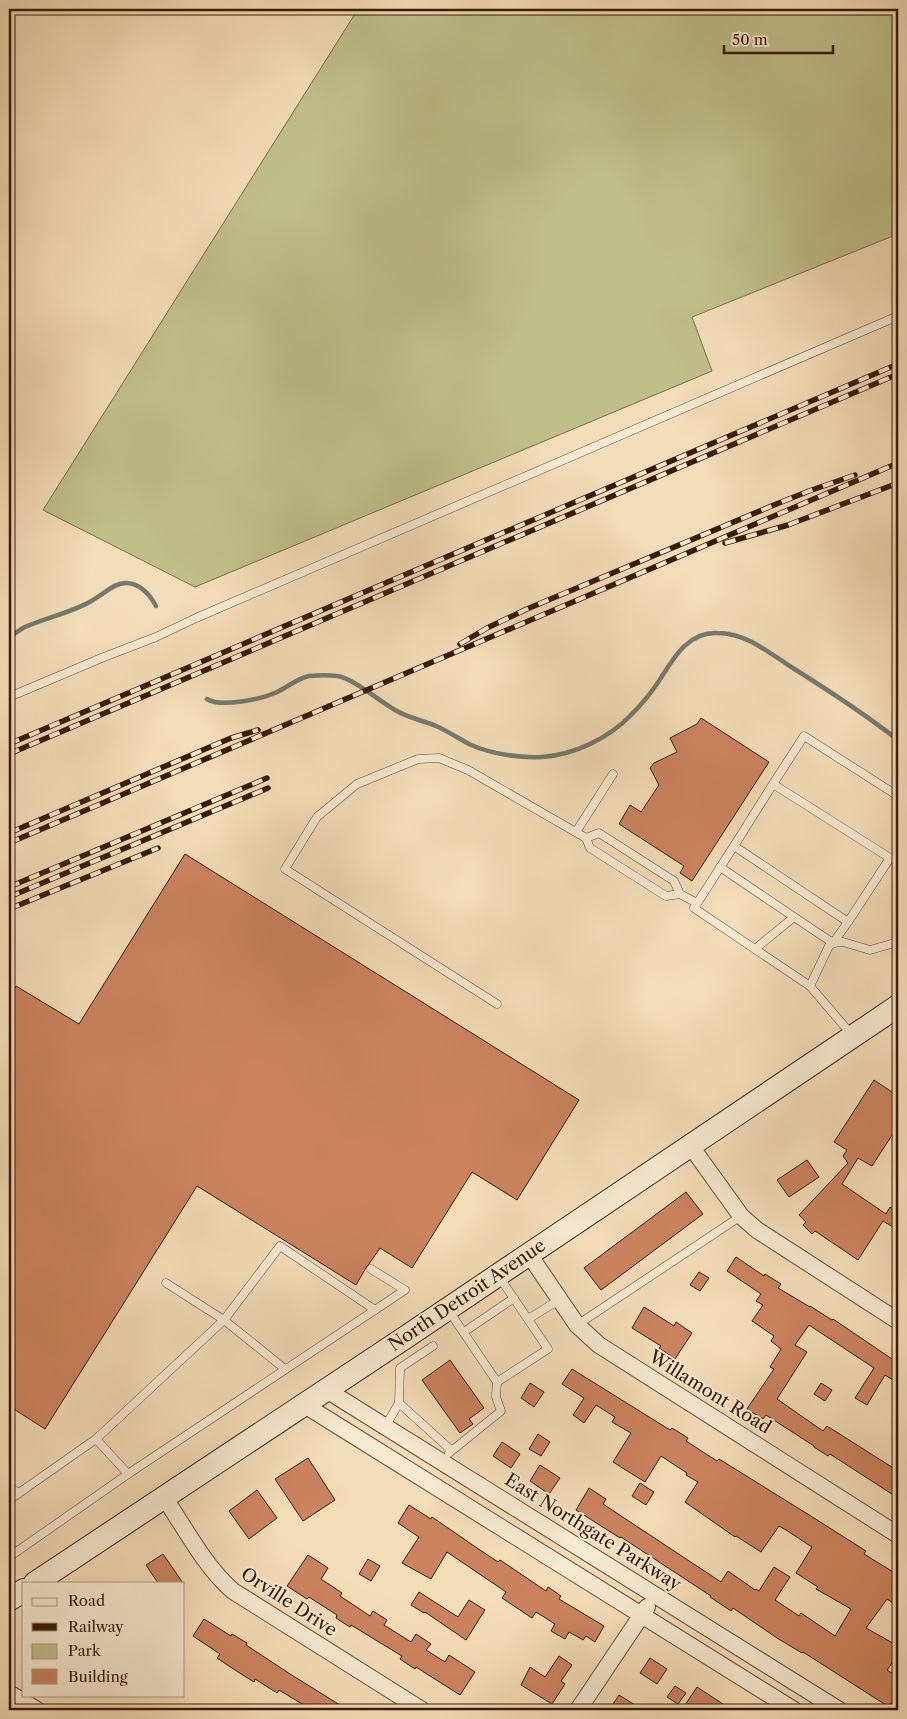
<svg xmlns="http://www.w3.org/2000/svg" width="907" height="1719" font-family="'Libre Caslon Text',serif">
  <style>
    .green { fill: #bfbf8c; stroke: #7b6d4a }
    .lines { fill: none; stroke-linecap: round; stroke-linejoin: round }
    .stream { stroke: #747a6f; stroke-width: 4.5 }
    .building { fill: #cb835f; stroke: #371b07 }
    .service-casing { stroke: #664b33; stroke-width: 9 }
    .minor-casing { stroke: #664b33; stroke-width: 18 }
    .secondary-casing { stroke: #371b07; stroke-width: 24 }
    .service { stroke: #f7e8d1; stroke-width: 8 }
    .minor { stroke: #f7e8d1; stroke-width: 16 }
    .secondary { stroke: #f7e8d1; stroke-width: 22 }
    .rail-casing { stroke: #371b07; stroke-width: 5.5 }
    .rail { stroke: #f7e8d1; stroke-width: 4; stroke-dasharray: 11; stroke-linecap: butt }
    .labels { text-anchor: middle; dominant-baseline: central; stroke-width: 4; stroke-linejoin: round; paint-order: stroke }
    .street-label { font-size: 18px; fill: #371b07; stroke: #f7e8d1 }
  </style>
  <rect width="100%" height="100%" fill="#f3dcb8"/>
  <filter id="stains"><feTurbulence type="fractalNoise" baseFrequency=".004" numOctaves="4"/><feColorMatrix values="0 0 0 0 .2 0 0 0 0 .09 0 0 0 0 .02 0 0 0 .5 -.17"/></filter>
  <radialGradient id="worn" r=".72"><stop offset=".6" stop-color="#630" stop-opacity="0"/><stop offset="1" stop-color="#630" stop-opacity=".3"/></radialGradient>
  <polygon class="green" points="358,9 898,9 898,234 692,317 712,371 195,587 43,510"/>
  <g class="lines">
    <g class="stream">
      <path d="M9 638C14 634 19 630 25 627 47 617 72 613 93 600 104 594 115 582 127 583 141 584 150 595 156 606"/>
      <path d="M207 699C221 708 262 699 277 692 288 687 296 679 309 676 318 675 328 675 337 676 353 678 379 701 395 710 408 718 422 720 436 726 448 731 459 739 471 745 492 754 519 758 542 757 574 755 609 738 631 715 641 705 651 693 659 681 673 659 687 632 717 633 729 633 742 637 752 642 767 650 782 661 796 670 831 692 866 715 898 740"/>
    </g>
  </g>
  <g class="building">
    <polygon points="701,718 769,762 692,881 680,873 684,866 619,824 630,805 641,812 659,785 650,768 654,763 677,752 670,738 697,724"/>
    <polygon points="185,854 579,1100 517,1200 472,1172 412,1268 380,1248 369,1264 367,1266 356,1285 197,1186 45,1429 9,1406 9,998 16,986 79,1024"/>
    <polygon points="874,1080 898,1096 898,1126 872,1166 858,1158 842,1184 886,1214 890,1207 898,1212 898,1230 883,1221 858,1260 815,1231 812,1234 803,1225 806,1222 799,1215 848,1163 843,1156 847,1150 834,1142"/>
    <polygon points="807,1160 819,1177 789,1197 777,1180"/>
    <polygon points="686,1192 703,1214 601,1290 584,1268"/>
    <polygon points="736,1257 764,1276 765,1274 781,1284 778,1288 810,1307 810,1306 832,1320 833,1319 898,1363 898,1383 885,1375 867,1405 855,1398 874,1368 809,1325 795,1345 807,1352 777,1399 823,1431 827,1426 898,1471 898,1498 830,1454 828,1456 814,1447 814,1446 766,1415 763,1419 747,1409 774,1369 770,1367 781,1349 771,1341 774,1336 752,1321 763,1305 756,1301 761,1294 727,1271"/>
    <polygon points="699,1272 709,1278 700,1291 690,1285"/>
    <polygon points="644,1307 674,1326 676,1322 692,1333 675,1359 659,1348 661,1346 632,1328"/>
    <polygon points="450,1360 484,1408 469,1419 473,1424 460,1433 422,1380"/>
    <polygon points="572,1369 670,1430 672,1428 688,1438 686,1441 717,1461 719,1459 814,1518 866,1551 864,1554 898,1575 898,1606 887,1599 866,1628 898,1646 898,1654 887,1670 898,1677 898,1692 889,1707 803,1652 802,1653 777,1638 733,1608 731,1611 710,1597 711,1596 621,1537 620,1538 576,1510 589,1488 606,1499 603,1504 721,1582 728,1571 755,1590 756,1589 759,1591 774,1567 790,1577 775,1600 799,1616 801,1613 835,1636 851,1609 816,1589 818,1587 796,1573 812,1547 786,1530 779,1526 761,1552 736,1536 735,1537 685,1502 698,1482 686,1475 687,1473 661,1456 645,1482 613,1462 631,1433 612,1422 615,1417 596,1405 584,1423 573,1415 584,1398 562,1384"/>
    <polygon points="530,1383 544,1392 534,1407 521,1398"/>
    <polygon points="821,1383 832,1390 825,1401 814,1394"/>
    <polygon points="538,1434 550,1442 541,1456 529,1449"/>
    <polygon points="502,1442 520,1454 511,1468 493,1456"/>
    <polygon points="308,1458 335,1500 303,1521 275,1479"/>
    <polygon points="540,1465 560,1478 549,1494 530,1481"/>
    <polygon points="640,1483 654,1492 646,1505 632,1496"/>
    <polygon points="257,1490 277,1518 249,1539 229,1511"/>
    <polygon points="409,1505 431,1519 432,1517 477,1548 498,1562 500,1560 546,1591 548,1587 561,1596 559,1599 604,1626 595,1642 586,1636 583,1640 569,1632 565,1639 551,1631 555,1624 536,1612 532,1618 502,1598 506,1592 447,1552 431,1579 402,1563 419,1537 398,1523"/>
    <polygon points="163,1554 183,1583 158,1583 146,1565"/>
    <polygon points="308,1555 328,1568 321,1579 342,1593 340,1596 370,1616 373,1611 387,1620 384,1625 411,1642 416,1634 431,1644 426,1650 445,1662 449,1655 475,1672 460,1695 416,1667 415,1669 400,1659 402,1656 351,1625 350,1627 336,1618 337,1615 309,1597 307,1599 287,1586"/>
    <polygon points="368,1559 380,1566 371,1581 359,1574"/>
    <polygon points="419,1592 458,1617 469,1600 485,1610 466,1640 425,1612 424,1613 411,1605"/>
    <polygon points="204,1619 231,1636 232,1634 247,1643 246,1645 290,1674 348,1710 312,1710 279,1690 277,1693 255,1679 254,1682 238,1672 217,1658 220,1654 193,1636"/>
    <polygon points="559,1656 572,1665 561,1681 565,1684 552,1704 521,1685 530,1667 545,1677"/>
    <polygon points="650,1658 667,1669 657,1684 640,1673"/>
    <polygon points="675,1686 686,1693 678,1704 667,1697"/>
    <polygon points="697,1687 732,1710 693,1710 685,1705"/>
    <polygon points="619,1695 643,1710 609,1710"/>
  </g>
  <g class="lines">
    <defs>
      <g id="service">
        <polyline points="9,697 104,657 156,637 196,618 898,316"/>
        <polyline points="773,784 804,736 898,796"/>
        <polyline points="576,832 613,774"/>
        <polyline points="734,846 773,784 890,858 848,922 734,846 694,908 810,986"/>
        <polyline points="720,867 794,917"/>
        <polyline points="680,894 674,881 599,833 586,838 590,848 666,896 680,894 697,903"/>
        <polyline points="848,922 833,943 829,946 810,986 851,1034"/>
        <polyline points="755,949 794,917 833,943 843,942 870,950 898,942"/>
        <polyline points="497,1004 285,869 317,817 357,784 418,759 439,758 468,770 586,838"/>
        <polyline points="449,1311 497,1382 548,1349 500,1278"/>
        <polyline points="528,1319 559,1300"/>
        <polyline points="577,1325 741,1216"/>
        <polyline points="464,1332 514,1298"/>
        <polyline points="433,1346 400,1368 399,1403 451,1450"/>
        <polyline points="285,1369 224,1320 280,1246 375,1310"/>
        <polyline points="385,1427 399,1403"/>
        <polyline points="96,1439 224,1320 166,1283"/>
        <polyline points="449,1453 501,1411 496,1397 497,1382"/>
        <polyline points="9,1487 19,1493"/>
        <polyline points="9,1500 96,1439 128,1474"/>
        <polyline points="9,1557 128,1474 405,1290 371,1269"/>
      </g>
      <g id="minor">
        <polyline points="690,1145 741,1216 757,1230 898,1321"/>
        <polyline points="528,1253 577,1325 599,1345 898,1535"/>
        <polyline points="325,1389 839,1710"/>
        <polyline points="303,1404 794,1710"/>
        <path d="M164 1497C185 1528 205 1567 233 1591L422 1710"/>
        <polyline points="9,1693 37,1710"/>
        <polyline points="578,1710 647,1607"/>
      </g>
      <g id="secondary">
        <polyline points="35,1583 403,1339 898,1006"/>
        <polyline points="9,1600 24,1590"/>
      </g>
    </defs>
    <use href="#service" class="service-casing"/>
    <use href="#minor" class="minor-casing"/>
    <use href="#secondary" class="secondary-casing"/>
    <use href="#service" class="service"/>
    <use href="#minor" class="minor"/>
    <use href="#secondary" class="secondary"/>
    <defs>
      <g id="rail">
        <polyline points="725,543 788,525 898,483"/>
        <polyline points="460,644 487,628 527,609 774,505 809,491 855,475"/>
        <polyline points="9,744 898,364"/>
        <polyline points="9,754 898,374"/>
        <polyline points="9,833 231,738 258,730"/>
        <polyline points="9,843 898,463"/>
        <polyline points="9,887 267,778"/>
        <polyline points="9,897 268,788"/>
        <polyline points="9,909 158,848"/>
      </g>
    </defs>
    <use href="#rail" class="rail-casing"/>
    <use href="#rail" class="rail"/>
  </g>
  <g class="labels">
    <g class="street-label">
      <text transform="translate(467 1295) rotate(-34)">North Detroit Avenue</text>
      <text transform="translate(710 1392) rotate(32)">Willamont Road</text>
      <text transform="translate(593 1532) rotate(32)">East Northgate Parkway</text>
      <text transform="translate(289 1602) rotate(33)">Orville Drive</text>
    </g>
  </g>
  <rect width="907" height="1719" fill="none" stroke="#f3dcb8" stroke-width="30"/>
  <rect x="10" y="10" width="887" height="1699" fill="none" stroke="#371b07" stroke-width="2.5"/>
  <rect x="15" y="15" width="877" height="1689" fill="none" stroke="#371b07"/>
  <rect x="22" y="1582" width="162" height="115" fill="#f7e8d1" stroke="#aa9680"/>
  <rect x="32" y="1598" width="25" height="8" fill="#f7e8d1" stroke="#aa9680"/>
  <text x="68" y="1606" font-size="15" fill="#371b07">Road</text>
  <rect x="32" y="1623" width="25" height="8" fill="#371b07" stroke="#aa9680"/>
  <text x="68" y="1632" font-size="15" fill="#371b07">Railway</text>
  <rect x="32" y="1644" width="25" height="15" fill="#bfbf8c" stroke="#aa9680"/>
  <text x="68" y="1656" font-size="15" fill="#371b07">Park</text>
  <rect x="32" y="1669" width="25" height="15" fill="#cb835f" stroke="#aa9680"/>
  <text x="68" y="1682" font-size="15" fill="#371b07">Building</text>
  <path d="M724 45v8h109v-8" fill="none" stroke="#371b07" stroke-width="2.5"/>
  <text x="732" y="45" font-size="15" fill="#371b07" stroke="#f7e8d1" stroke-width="4" paint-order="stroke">50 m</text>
  <rect width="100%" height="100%" filter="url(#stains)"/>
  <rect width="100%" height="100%" fill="url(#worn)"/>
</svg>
